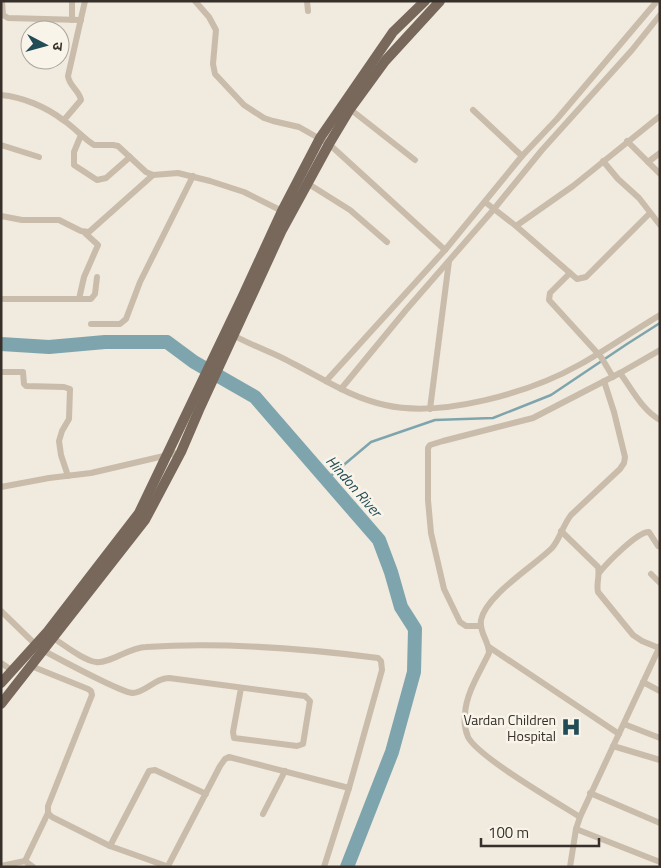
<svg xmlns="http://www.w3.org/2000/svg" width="661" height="868" font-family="'Titillium Web','Noto Sans Devanagari',sans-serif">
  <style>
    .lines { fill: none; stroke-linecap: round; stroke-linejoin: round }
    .stream { stroke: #7ea5ad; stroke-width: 2.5 }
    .river { stroke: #7ea5ad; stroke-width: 14 }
    .minor { stroke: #c9bcaa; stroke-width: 6 }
    .primary { stroke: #78685b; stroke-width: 10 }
    .labels { text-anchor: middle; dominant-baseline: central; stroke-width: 5; stroke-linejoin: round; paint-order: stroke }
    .poi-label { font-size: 14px; fill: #372f29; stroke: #f9f4ea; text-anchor: end }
    .water-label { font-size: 15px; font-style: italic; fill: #214c56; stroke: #f9f4ea }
  </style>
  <rect width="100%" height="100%" fill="#f1eade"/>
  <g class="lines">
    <polyline class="stream" points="327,479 371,442 435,420 493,418 551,395 627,344 660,323"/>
    <polyline class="river" points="1,344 49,347 105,342 167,342 194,362 255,397 379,540 391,572 401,607 415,629 414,672 392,752 347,867"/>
    <g class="minor">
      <polyline points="2,1 3,15 8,18 81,20"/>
      <polyline points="195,1 209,17 216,30 213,64 215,74 244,105 264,118 273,121 299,127 329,144 445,250"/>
      <polyline points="307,1 308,11"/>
      <polyline points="72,20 72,1"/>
      <path d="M1 95C23 97 46 107 63 120 74 127 83 138 94 145H113L118 146 146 172 153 175 178 173 210 181 244 192 282 211"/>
      <polyline points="350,109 415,160"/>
      <polyline points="473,110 522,156"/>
      <path d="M64 120 81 100C79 90 69 86 68 76L85 1"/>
      <polyline points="81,135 74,152 74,165 97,180 106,178 130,157"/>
      <polyline points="627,141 660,174"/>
      <polyline points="1,145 39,157"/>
      <polyline points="603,161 618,179 639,198 660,225"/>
      <polyline points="648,162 660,153"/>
      <polyline points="307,183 350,210 387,242"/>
      <polyline points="485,202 516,226"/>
      <polyline points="650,213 586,277 577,279 516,226 573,186 660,116"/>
      <polyline points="1,216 22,220 59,220 81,231 89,232 153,175"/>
      <polyline points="570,273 550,293 549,300 601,357 613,377"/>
      <polyline points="1,299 91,299 95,294 97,277"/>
      <polyline points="79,299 84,277 98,245 85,233"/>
      <polyline points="91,324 120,324 126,319 140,282 193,176"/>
      <path d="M233 335C252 346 273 352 292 363 322 378 351 398 385 405 441 418 529 393 579 365 606 350 633 331 660 315"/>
      <polyline points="1,372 23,372 24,384 26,386 64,387 70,389 69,419 62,431 59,441 61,455 68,476"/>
      <path d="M620 373C632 389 642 410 660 420"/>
      <polyline points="326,381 445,250 522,156 557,119 657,1"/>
      <polyline points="341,389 406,310 494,209 542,150 632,50 660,15"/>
      <polyline points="430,409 449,261"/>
      <polyline points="1,487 49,478 91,473 181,452"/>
      <path d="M561 531 598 567C600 576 596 584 598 592L633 635 642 641 659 648"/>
      <path d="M599 573C607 563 638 531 649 532L658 546"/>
      <polyline points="651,574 660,583"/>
      <polyline points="1,611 36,645"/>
      <polyline points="481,626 466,626 460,622 444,589 431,533 428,500 428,448 430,445 443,441 533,418 620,373 660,350"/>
      <path d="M53 638C63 644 84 661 96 662 109 664 130 647 146 647 224 642 301 648 378 658L381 661 382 670 349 788 324 867"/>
      <polyline points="489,647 619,734"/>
      <path d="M44 651C58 658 121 693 133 693 146 692 155 678 169 678L305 696 310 701 303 744 297 746 234 738 233 732 241 688"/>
      <polyline points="1,663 13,671"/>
      <polyline points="31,666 88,689 91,691 92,695 48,806 48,813 52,817 110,846 169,867"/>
      <polyline points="643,682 660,691"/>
      <polyline points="624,724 660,738"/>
      <polyline points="613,746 660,760"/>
      <polyline points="590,793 660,823"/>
      <polyline points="263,814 285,771"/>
      <path d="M580 817C558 803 478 757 468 737 465 730 464 721 465 714 466 693 480 672 489 653 489 641 479 633 481 620 486 595 534 566 552 548 560 539 563 525 571 515L620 469 624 463 625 457 614 412 604 381"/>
      <polyline points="576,829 660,862"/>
      <polyline points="110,846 149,771 155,770 206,794"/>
      <polyline points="25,861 48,813"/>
      <polyline points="1,866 25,861 33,867"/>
      <polyline points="168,866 220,766 225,759 229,757 349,788"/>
      <polyline points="570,867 576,829 580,817 660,646"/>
    </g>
    <g class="primary">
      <polyline points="1,683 48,631 139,513 242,298 282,211 320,138 393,32 425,1"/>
      <polyline points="1,704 145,520 181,452 199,410 282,230 329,144 350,109 385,61 440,1"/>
    </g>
  </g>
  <defs>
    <symbol id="hospital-bare" viewBox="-9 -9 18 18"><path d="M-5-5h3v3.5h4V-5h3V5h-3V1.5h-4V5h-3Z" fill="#214c56" stroke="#f9f4ea" stroke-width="2.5" paint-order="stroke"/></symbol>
  </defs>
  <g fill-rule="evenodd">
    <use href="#hospital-bare" x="557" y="713" width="28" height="28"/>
  </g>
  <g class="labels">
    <g class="poi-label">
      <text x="556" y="719">Vardan Children<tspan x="556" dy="16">Hospital</tspan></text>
    </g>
    <g class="water-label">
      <text transform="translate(354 486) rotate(49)">Hindon River</text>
    </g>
  </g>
  <rect width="661" height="868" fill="none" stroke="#372f29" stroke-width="5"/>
  <g transform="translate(45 45) rotate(96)"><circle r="24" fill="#f9f4ea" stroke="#aba59d"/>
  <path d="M0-4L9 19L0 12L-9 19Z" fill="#214c56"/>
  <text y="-8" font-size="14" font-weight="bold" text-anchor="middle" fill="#372f29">उ</text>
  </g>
  <path d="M481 838v8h118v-8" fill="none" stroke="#372f29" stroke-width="2.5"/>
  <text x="488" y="838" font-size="15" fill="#372f29" stroke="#f9f4ea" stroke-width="4" paint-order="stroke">100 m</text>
</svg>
